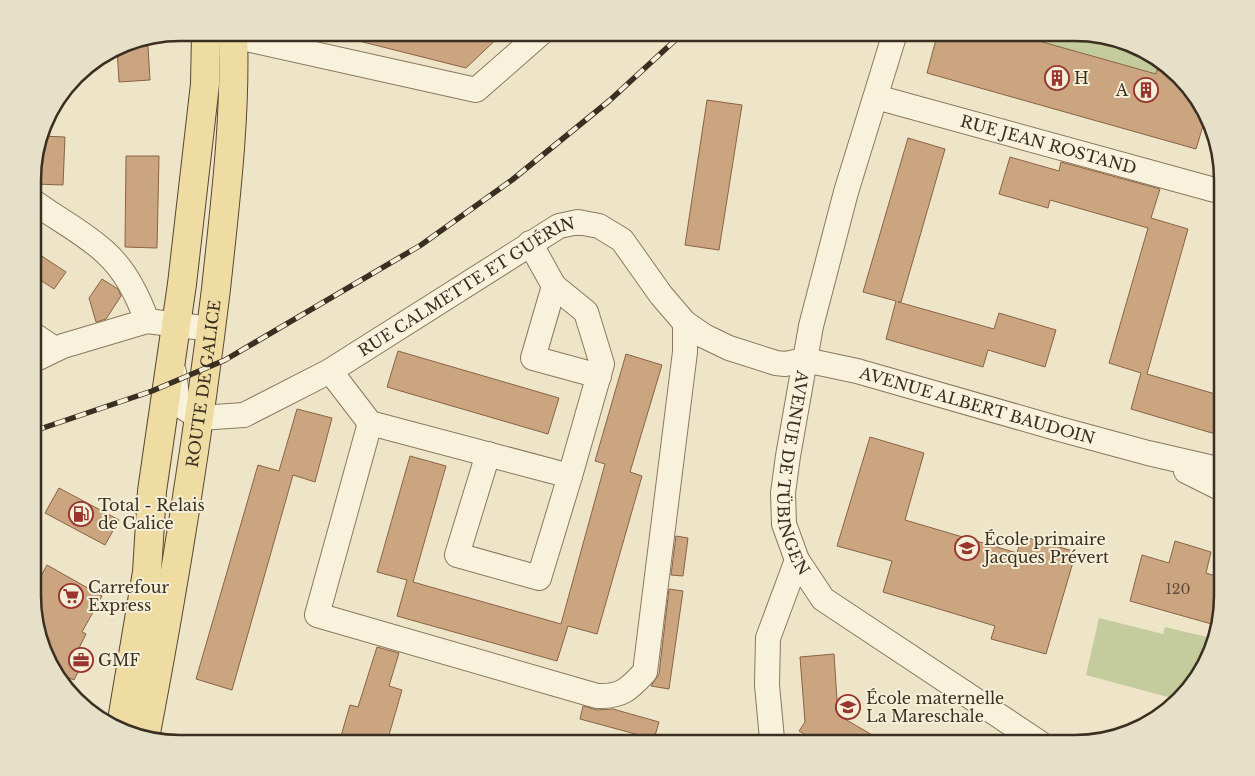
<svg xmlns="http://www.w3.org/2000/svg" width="1255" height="776" font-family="'Libre Baskerville',serif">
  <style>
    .green { fill: #c4cc9d }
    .building { fill: #cba480; stroke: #896344 }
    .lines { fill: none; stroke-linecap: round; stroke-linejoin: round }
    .street-casing { stroke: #8a785e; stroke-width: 26 }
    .primary-casing { stroke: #584632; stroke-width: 30 }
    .street { stroke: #f8f2dc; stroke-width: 24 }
    .primary { stroke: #efdca3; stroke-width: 28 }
    .rail-casing { stroke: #3b2f21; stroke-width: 5.5 }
    .rail { stroke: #f5efd8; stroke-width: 4; stroke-dasharray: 11; stroke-linecap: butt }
    .labels { text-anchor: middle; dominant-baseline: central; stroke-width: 4; stroke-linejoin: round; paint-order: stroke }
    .number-label { font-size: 14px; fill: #5f4c39 }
    .poi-label { font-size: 16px; fill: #3b2f21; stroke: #f5efd8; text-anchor: start }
    .street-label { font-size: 16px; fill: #3b2f21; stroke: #f5efd8 }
    .rim { fill: none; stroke: #3b2f21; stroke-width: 2.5 }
  </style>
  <rect width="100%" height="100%" fill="#eee5c9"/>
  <g class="green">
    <polygon points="1025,33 1075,33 1157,57 1160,60 1156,74 1024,37"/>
    <polygon points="1099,618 1163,634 1165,627 1211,638 1198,678 1175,699 1086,675"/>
  </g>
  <g class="building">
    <polygon points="352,32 504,32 466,68 351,39"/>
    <polygon points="938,32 1007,32 1156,74 1160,60 1203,106 1206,116 1196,149 927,73"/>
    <polygon points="148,46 150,80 119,82 117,48"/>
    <polygon points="707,100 742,105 719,250 685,245"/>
    <polygon points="41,136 65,137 63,185 34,184 34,161"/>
    <polygon points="908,138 945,149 901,302 898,302 994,329 999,313 1056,330 1045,367 988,350 983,367 886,339 896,301 863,292"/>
    <polygon points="126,156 159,156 157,248 125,247"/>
    <polygon points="1010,157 1059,171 1061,162 1160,189 1151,218 1188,229 1147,374 1222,396 1222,436 1131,409 1141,373 1109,363 1148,228 1050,200 1048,208 999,194"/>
    <polygon points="34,251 66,272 54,289 34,276"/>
    <polygon points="102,279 118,289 121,296 106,319 96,322 89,298"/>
    <polygon points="398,351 559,398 548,434 387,387"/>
    <polygon points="626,354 662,365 630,472 642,476 597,634 568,626 557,661 397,616 407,580 377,572 410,456 446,466 413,582 561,624 605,464 595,461"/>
    <polygon points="297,409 332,418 315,482 293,475 232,690 196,679 258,465 279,471"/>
    <polygon points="870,437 924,453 905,520 1017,553 1022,536 1076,552 1046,654 991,639 995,626 883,592 892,561 837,546"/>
    <polygon points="59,488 119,520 105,545 45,513"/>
    <polygon points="676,536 688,538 683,576 671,575"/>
    <polygon points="1175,541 1211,552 1206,573 1222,578 1222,605 1215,625 1130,601 1142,555 1169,563"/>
    <polygon points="47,565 102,596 82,632 86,634 79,648 87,654 74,680 67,677 63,684 57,678 34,615 34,589"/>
    <polygon points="669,589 683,591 669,689 651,686 659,674"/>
    <polygon points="377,647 399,653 389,686 402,690 389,735 385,743 339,743 350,705 358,707"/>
    <polygon points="834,654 838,715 886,743 820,743 799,731 805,722 800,657"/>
    <polygon points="583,706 597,710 613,709 659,722 654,739 580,719"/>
  </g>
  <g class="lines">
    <defs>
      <g id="street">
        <path id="s1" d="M895 33 846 192 811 326 788 456 783 493 784 524 797 560 823 599 1040 743"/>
        <polyline points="233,36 476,90 541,33"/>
        <path id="s2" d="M876 97 1222 192"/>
        <path d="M34 202C57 219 85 233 106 253 126 271 138 296 147 321"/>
        <polyline points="554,286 533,358 599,376"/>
        <polyline points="34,335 55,349"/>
        <polyline points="34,360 63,346 147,321 211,329"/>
        <path id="s3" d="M174 372 178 404 200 418 244 415 330 371 559 226 578 222 599 226 622 240 661 295 685 323 704 336 729 348 776 363 785 364 805 360 857 371 1063 430 1148 453 1222 470"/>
        <polyline points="337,380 370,423 570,476 602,364 586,312 554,286 530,243"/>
        <path d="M370 423 317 615 597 696C622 697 629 689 645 672L685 352V323"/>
        <polyline points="488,454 457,555 539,578 570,476"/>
        <polyline points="1186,471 1222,489"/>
        <polyline points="772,739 767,685 768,638 797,560"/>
      </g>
      <g id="primary">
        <polyline points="121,726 147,572 152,491 182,284 205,84 206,33"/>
        <path id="s4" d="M146 733C174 586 198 438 216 289 225 204 236 118 233 33"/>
      </g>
    </defs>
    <use href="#street" class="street-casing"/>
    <use href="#primary" class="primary-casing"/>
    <use href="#street" class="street"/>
    <use href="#primary" class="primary"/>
    <defs>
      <polyline id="rail" points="34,431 152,391 225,360 421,245 512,180 609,101 683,33"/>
    </defs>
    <use href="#rail" class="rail-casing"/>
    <use href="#rail" class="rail"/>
  </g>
  <defs>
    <symbol id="building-ring" viewBox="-11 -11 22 22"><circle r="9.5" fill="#f5efd8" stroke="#98352f" stroke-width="1.5"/><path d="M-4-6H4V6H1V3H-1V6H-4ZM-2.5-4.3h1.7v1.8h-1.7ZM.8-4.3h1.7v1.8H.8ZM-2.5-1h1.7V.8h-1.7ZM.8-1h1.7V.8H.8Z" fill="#98352f"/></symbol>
    <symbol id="fuel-ring" viewBox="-11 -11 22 22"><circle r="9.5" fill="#f5efd8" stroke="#98352f" stroke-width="1.5"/><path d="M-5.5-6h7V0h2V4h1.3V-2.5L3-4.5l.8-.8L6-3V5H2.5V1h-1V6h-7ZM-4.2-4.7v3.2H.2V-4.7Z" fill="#98352f"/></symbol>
    <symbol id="school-ring" viewBox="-11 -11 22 22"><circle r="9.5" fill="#f5efd8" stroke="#98352f" stroke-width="1.5"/><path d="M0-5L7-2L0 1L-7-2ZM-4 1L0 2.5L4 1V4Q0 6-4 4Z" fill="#98352f"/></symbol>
    <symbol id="supermarket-ring" viewBox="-11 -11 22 22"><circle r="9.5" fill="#f5efd8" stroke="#98352f" stroke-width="1.5"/><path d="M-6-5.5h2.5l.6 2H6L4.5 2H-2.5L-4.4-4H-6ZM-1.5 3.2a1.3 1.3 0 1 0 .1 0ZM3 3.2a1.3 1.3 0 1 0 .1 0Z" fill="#98352f"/></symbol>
    <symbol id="office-ring" viewBox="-11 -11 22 22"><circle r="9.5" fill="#f5efd8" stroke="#98352f" stroke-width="1.5"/><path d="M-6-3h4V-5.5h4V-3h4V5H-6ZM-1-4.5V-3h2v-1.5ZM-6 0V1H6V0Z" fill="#98352f"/></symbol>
  </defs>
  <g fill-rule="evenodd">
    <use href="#building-ring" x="1043" y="64" width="28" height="28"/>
    <use href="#building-ring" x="1132" y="76" width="28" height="28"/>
    <use href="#fuel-ring" x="67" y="500" width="28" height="28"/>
    <use href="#school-ring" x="953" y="534" width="28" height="28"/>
    <use href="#supermarket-ring" x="57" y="582" width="28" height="28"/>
    <use href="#office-ring" x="67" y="646" width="28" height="28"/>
    <use href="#school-ring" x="834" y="693" width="28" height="28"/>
  </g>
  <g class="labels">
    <g class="number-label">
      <text x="1178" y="589">120</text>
    </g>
    <g class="poi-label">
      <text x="1074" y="78">H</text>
      <text x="1128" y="90" text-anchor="end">A</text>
      <text x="98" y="505">Total - Relais<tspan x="98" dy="18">de Galice</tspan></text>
      <text x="984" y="539">École primaire<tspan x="984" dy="18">Jacques Prévert</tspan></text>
      <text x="88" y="587">Carrefour<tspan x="88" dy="18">Express</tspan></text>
      <text x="98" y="660">GMF</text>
      <text x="866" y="698">École maternelle<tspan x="866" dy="18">La Mareschale</tspan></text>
    </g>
    <g class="street-label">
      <text stroke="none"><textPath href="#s2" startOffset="179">RUE JEAN ROSTAND</textPath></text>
      <text stroke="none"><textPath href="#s3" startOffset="360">RUE CALMETTE ET GUÉRIN</textPath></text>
      <text stroke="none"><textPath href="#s4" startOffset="354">ROUTE DE GALICE</textPath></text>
      <text stroke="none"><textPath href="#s3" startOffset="950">AVENUE ALBERT BAUDOIN</textPath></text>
      <text stroke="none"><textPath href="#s1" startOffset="455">AVENUE DE TÜBINGEN</textPath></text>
    </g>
  </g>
  <path d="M0 0H1255V776H0ZM180 41H1075A139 139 0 0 1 1214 180V596A139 139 0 0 1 1075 735H180A139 139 0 0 1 41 596V180A139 139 0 0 1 180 41Z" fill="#e6e0c9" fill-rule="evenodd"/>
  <path class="rim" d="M180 41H1075A139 139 0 0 1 1214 180V596A139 139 0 0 1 1075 735H180A139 139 0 0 1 41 596V180A139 139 0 0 1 180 41Z"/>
</svg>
